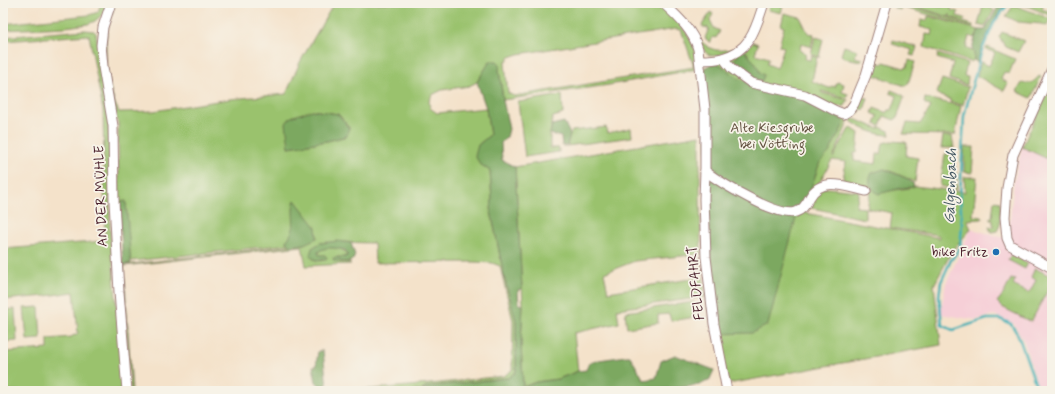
<svg xmlns="http://www.w3.org/2000/svg" width="1055" height="394" font-family="Mynerve,sans-serif">
  <style>
    .built { fill: #f6cfd7 }
    .green { fill: #9ac26d; stroke: #72704c; fill-rule: evenodd }
    .forest { fill: #7ba860; stroke: #626446 }
    .lines { fill: none; stroke-linecap: round; stroke-linejoin: round }
    .stream { stroke: #3fb0b6; stroke-width: 2.5 }
    .minor-casing { stroke: #9f807a; stroke-width: 11 }
    .minor { stroke: #fff; stroke-width: 9 }
    .poi-dot { fill: #1f6fb2; stroke: #f7f3e8; stroke-width: 1.5 }
    .labels { text-anchor: middle; dominant-baseline: central; stroke-width: 3.5; stroke-linejoin: round; paint-order: stroke }
    .park-label { font-size: 14px; fill: #62503f; stroke: #f7f3e8 }
    .street-label { font-size: 14px; fill: #4a1f2b; stroke: #f7f3e8 }
    .poi-label { font-size: 14px; fill: #4a1f2b; stroke: #f7f3e8; text-anchor: end }
    .water-label { font-size: 15px; font-style: italic; fill: #465963; stroke: #f7f3e8 }
  </style>
  <rect width="100%" height="100%" fill="#f7f3e8"/>
  <filter id="ink" filterUnits="userSpaceOnUse"><feTurbulence type="fractalNoise" baseFrequency=".025" numOctaves="2"/><feDisplacementMap in="SourceGraphic" scale="8" xChannelSelector="R" yChannelSelector="G"/><feConvolveMatrix kernelMatrix="1 2 1 2 8 2 1 2 1" color-interpolation-filters="sRGB"/></filter>
  <filter id="wash" filterUnits="userSpaceOnUse"><feTurbulence type="fractalNoise" baseFrequency=".012" numOctaves="4" result="noise"/><feDisplacementMap in="SourceGraphic" scale="16" xChannelSelector="R" yChannelSelector="G"/><feGaussianBlur stdDeviation="0.9" result="paint"/><feColorMatrix in="noise" values="0 0 0 0 0 0 0 0 0 0 0 0 0 0 0 0 0 1.4 0 .05"/><feComposite in="paint" operator="in"/></filter>
  <g filter="url(#wash)">
    <rect width="100%" height="100%" fill="#f4e2ca"/>
    <polygon class="built" points="1022,147 1052,161 1052,391 1039,391 1024,342 1014,324 994,315 976,320 940,314 946,283 971,229 1008,239 1014,181"/>
    <g class="green">
      <polygon points="101,3 108,3 103,14 95,21 88,24 66,27 3,30 3,24 89,15 98,12"/>
      <path d="M114 3H116C112 13 109 23 107 33 104 55 108 93 119 112L153 111 230 99 286 94 300 62 334 3H658L685 30 696 51 698 69 609 85 503 100 499 70 480 76 477 82 469 86 442 90 432 95 429 101 430 108 437 113 486 108 490 135 478 145 480 164 490 171 492 200 491 211 504 276 516 321V372L508 378 425 387 422 390 424 391H320V386H327L329 390C388 390 446 382 504 376L512 370 513 321 500 266 492 263 473 262 375 263 374 243C356 243 339 241 320 243L313 259 318 261 326 260 319 255 318 252C326 245 342 246 348 255L345 257H337L339 262H349L351 264 306 266 302 246 124 266 132 391H130L123 265 304 244 302 210 295 201 296 240 290 244 123 262 119 202 118 123 108 81 105 48 106 34ZM676 29 681 30 694 67 514 96 508 93 505 63 510 57 519 54ZM312 110 338 114 349 127 347 136 327 141 289 147Z"/>
      <polygon points="771,3 783,6 781,13 768,10"/>
      <polygon points="895,3 900,3 973,25 973,27 901,7 900,10 894,8"/>
      <polygon points="905,3 933,3 934,5 944,6 945,3 953,3 951,10 958,12 957,16 965,18 964,21 950,17 950,14 949,17"/>
      <polygon points="1019,3 1044,3 1042,9 1051,12 1052,11 1052,16"/>
      <polygon points="988,4 991,9 994,10 985,27 978,25 983,6"/>
      <polygon points="1014,5 1051,19 1047,26 1041,24 1018,22 1006,16"/>
      <polygon points="711,12 713,14 710,20 714,28 720,31 716,38 713,37 710,43 705,38 709,28 703,27 702,25"/>
      <path d="M784 13 800 17 808 33 814 34 811 47 801 44 800 51 806 53 805 59 810 60 811 56 817 57 812 81 829 88 832 86 835 87 837 82 844 84 842 92 848 94 847 98 821 91 822 93 848 100 845 106 836 107 849 120 833 158 850 127 859 133 857 153H854V161L876 164 877 154H881L883 143 891 141 905 142 907 143 906 156 918 158 915 182 895 173 884 169 889 191C898 189 906 189 914 187V186L965 192 964 177H977L973 216 982 217V219L967 220 971 229 952 251 934 285 941 345 728 384 718 334 703 68 743 52 750 56 745 50 753 42 758 44 755 54 769 58 767 64 777 68 784 47 779 46 784 27 781 26ZM832 160 846 162 842 184 871 188 867 208 892 213 890 228 938 235 940 238 805 213 807 207 865 219V208L856 207 859 191 817 187Z"/>
      <polygon points="928,16 979,30 975,38 969,36 966,48 974,52 974,60 971,62 924,47 926,34 932,35 933,30 920,27 921,20 927,21"/>
      <polygon points="85,30 94,31 96,33 109,122 110,228 124,391 3,391 3,352 48,349 48,339 71,337 78,333 74,292 46,296 3,300 3,249 105,241 103,111 89,35 3,41 3,37"/>
      <polygon points="1002,32 1024,41 1018,52 1006,47 999,37"/>
      <polygon points="815,37 823,39 819,57 811,54"/>
      <path d="M700 40C712 52 718 51 734 49 718 57 705 62 700 40Z"/>
      <polygon points="893,40 917,47 914,56 910,55 912,50 892,44"/>
      <polygon points="844,46 857,50 855,57 862,59 861,61 845,58 841,55"/>
      <polygon points="987,47 1015,59 1009,74 1004,72 1001,79 1008,83 1004,91 977,76 981,62 989,66 995,53 986,49"/>
      <polygon points="938,54 967,63 964,76 968,77 967,85 949,79 953,63 937,58"/>
      <polygon points="909,60 915,62 908,84 905,86 871,74 876,62 882,64 884,62 904,68 907,67"/>
      <path d="M1039 76 1041 77 1031 98 1018 92 1017 91 1022 83C1030 85 1034 82 1039 76Z"/>
      <polygon points="942,79 968,87 963,105 950,102 950,99 940,96 937,93"/>
      <polygon points="1052,83 1052,161 1022,147"/>
      <polygon points="891,90 903,95 904,98 897,118 894,120 884,116 880,126 875,124 878,116 872,113 874,108 887,113 889,110 892,110 897,96 890,93"/>
      <polygon points="562,95 563,114 553,117 550,134 550,148 559,148 559,152 525,157 518,102"/>
      <polygon points="860,96 868,98 864,110 861,109 859,113 856,113 855,111"/>
      <polygon points="925,98 961,106 955,135 903,134 907,123 920,124 931,107 924,103"/>
      <path d="M852 118 879 129 880 127 889 131 890 135C877 135 861 129 851 121Z"/>
      <polygon points="606,127 608,133 631,128 632,137 567,146 570,134 572,131"/>
      <polygon points="700,135 700,187 701,254 635,261 604,273 608,292 703,277 705,297 617,309 619,323 574,333 578,371 558,379 536,382 523,387 521,343 523,305 515,167"/>
      <polygon points="943,136 952,136 954,148 941,148"/>
      <polygon points="964,147 974,147 972,173 964,172"/>
      <polygon points="945,154 954,154 957,189 940,186"/>
      <polygon points="994,201 1000,202 1000,225 997,231 991,232 989,227 993,227 993,220 990,220 990,218 992,217"/>
      <polygon points="1011,255 1028,263 1025,269 1008,260"/>
      <polygon points="1035,268 1052,277 1052,282 1031,322 1002,307 997,302 1004,293 1011,279 1015,280 1013,285 1029,293 1036,280 1031,277"/>
      <polygon points="694,302 696,317 671,321 669,314 658,315 658,323 627,328 625,312"/>
      <polygon points="39,307 41,339 27,340 24,308"/>
      <polygon points="15,309 17,341 3,342 3,310"/>
    </g>
    <g class="forest">
      <polygon points="1000,3 1007,3 994,20 981,49 977,63 974,60 974,52 972,50 975,38 979,30 985,30"/>
      <polygon points="744,50 756,64 760,73 764,75 762,81 746,76 732,63 739,54"/>
      <polygon points="490,61 497,61 500,64 499,70 503,100 509,129 507,137 501,143 502,160 515,167 522,289 518,290 519,304 523,305 521,343 523,387 536,382 558,379 578,371 586,370 589,363 599,360 626,356 630,356 644,380 656,378 661,361 675,355 714,370 709,381 692,386 646,391 422,390 425,387 508,378 516,372 516,321 504,276 491,211 492,200 490,171 480,164 475,156 478,145 490,135 486,108 477,82"/>
      <path d="M718 63 739 79 805 99 831 112 845 122 829 153 820 162 803 212 796 218 768 325 752 333 718 334 710 264 705 71C707 64 711 64 718 63Z"/>
      <polygon points="312,110 338,114 349,127 347,136 327,141 289,147 286,123 291,117"/>
      <polygon points="564,122 570,134 567,146 562,146 561,137 550,134 552,125"/>
      <path d="M884 169 906 178 913 183 914 187 902 188 878 194C870 187 867 183 872 173Z"/>
      <path d="M295 200 316 227 317 238 304 244 291 246 286 241C300 225 289 215 295 200Z"/>
      <polygon points="126,201 131,263 123,265 119,202"/>
      <path d="M338 241 351 243 355 255 353 260 349 262 334 261 333 258 345 257 348 255 345 250C336 248 325 246 318 252L319 255H325L327 258 326 259C319 261 314 261 310 255L312 248 320 243Z"/>
      <polygon points="318,351 323,351 327,386 320,386 316,382 313,366 316,366"/>
    </g>
    <g class="lines">
      <polyline class="stream" points="1009,3 995,21 982,50 964,116 960,197 962,225 960,248 951,260 941,282 939,296 942,325 953,330 987,319 1000,319 1011,324 1018,335 1038,391"/>
    </g>
  </g>
  <g filter="url(#ink)">
    <g class="lines">
      <defs>
        <g id="minor">
          <polyline points="111,3 103,27 101,45 103,67 113,126 114,201 119,292 127,391"/>
          <path d="M663 3C677 16 693 30 698 49L705 109V171L704 199 706 257 714 324 727 391"/>
          <polyline points="723,58 732,69 751,83 805,95 836,111 844,114 849,111 854,104 866,75 887,3"/>
          <path d="M700 60C707 60 715 60 722 58 751 51 756 27 764 3"/>
          <polyline points="1052,69 1013,155 1007,188 1005,217 1007,238 1010,245 1052,268"/>
          <path d="M705 171C721 183 778 218 796 212 803 210 807 203 810 197 822 176 847 187 866 191"/>
        </g>
      </defs>
      <use href="#minor" class="minor-casing"/>
      <use href="#minor" class="minor"/>
    </g>
  </g>
  <circle class="poi-dot" cx="996" cy="252" r="4"/>
  <g class="labels">
    <g class="park-label">
      <text x="772" y="128">Alte Kiesgrube<tspan x="772" dy="16">bei Vötting</tspan></text>
    </g>
    <g class="street-label">
      <text transform="translate(101 196) rotate(-92)">AN DER MÜHLE</text>
      <text transform="translate(696 283) rotate(-96)">FELDFAHRT</text>
    </g>
    <g class="poi-label">
      <text x="988" y="252">bike Fritz</text>
    </g>
    <g class="water-label">
      <text transform="translate(951 186) rotate(-88)">Galgenbach</text>
    </g>
  </g>
  <rect width="1055" height="394" fill="none" stroke="#f7f3e8" stroke-width="16"/>
</svg>
